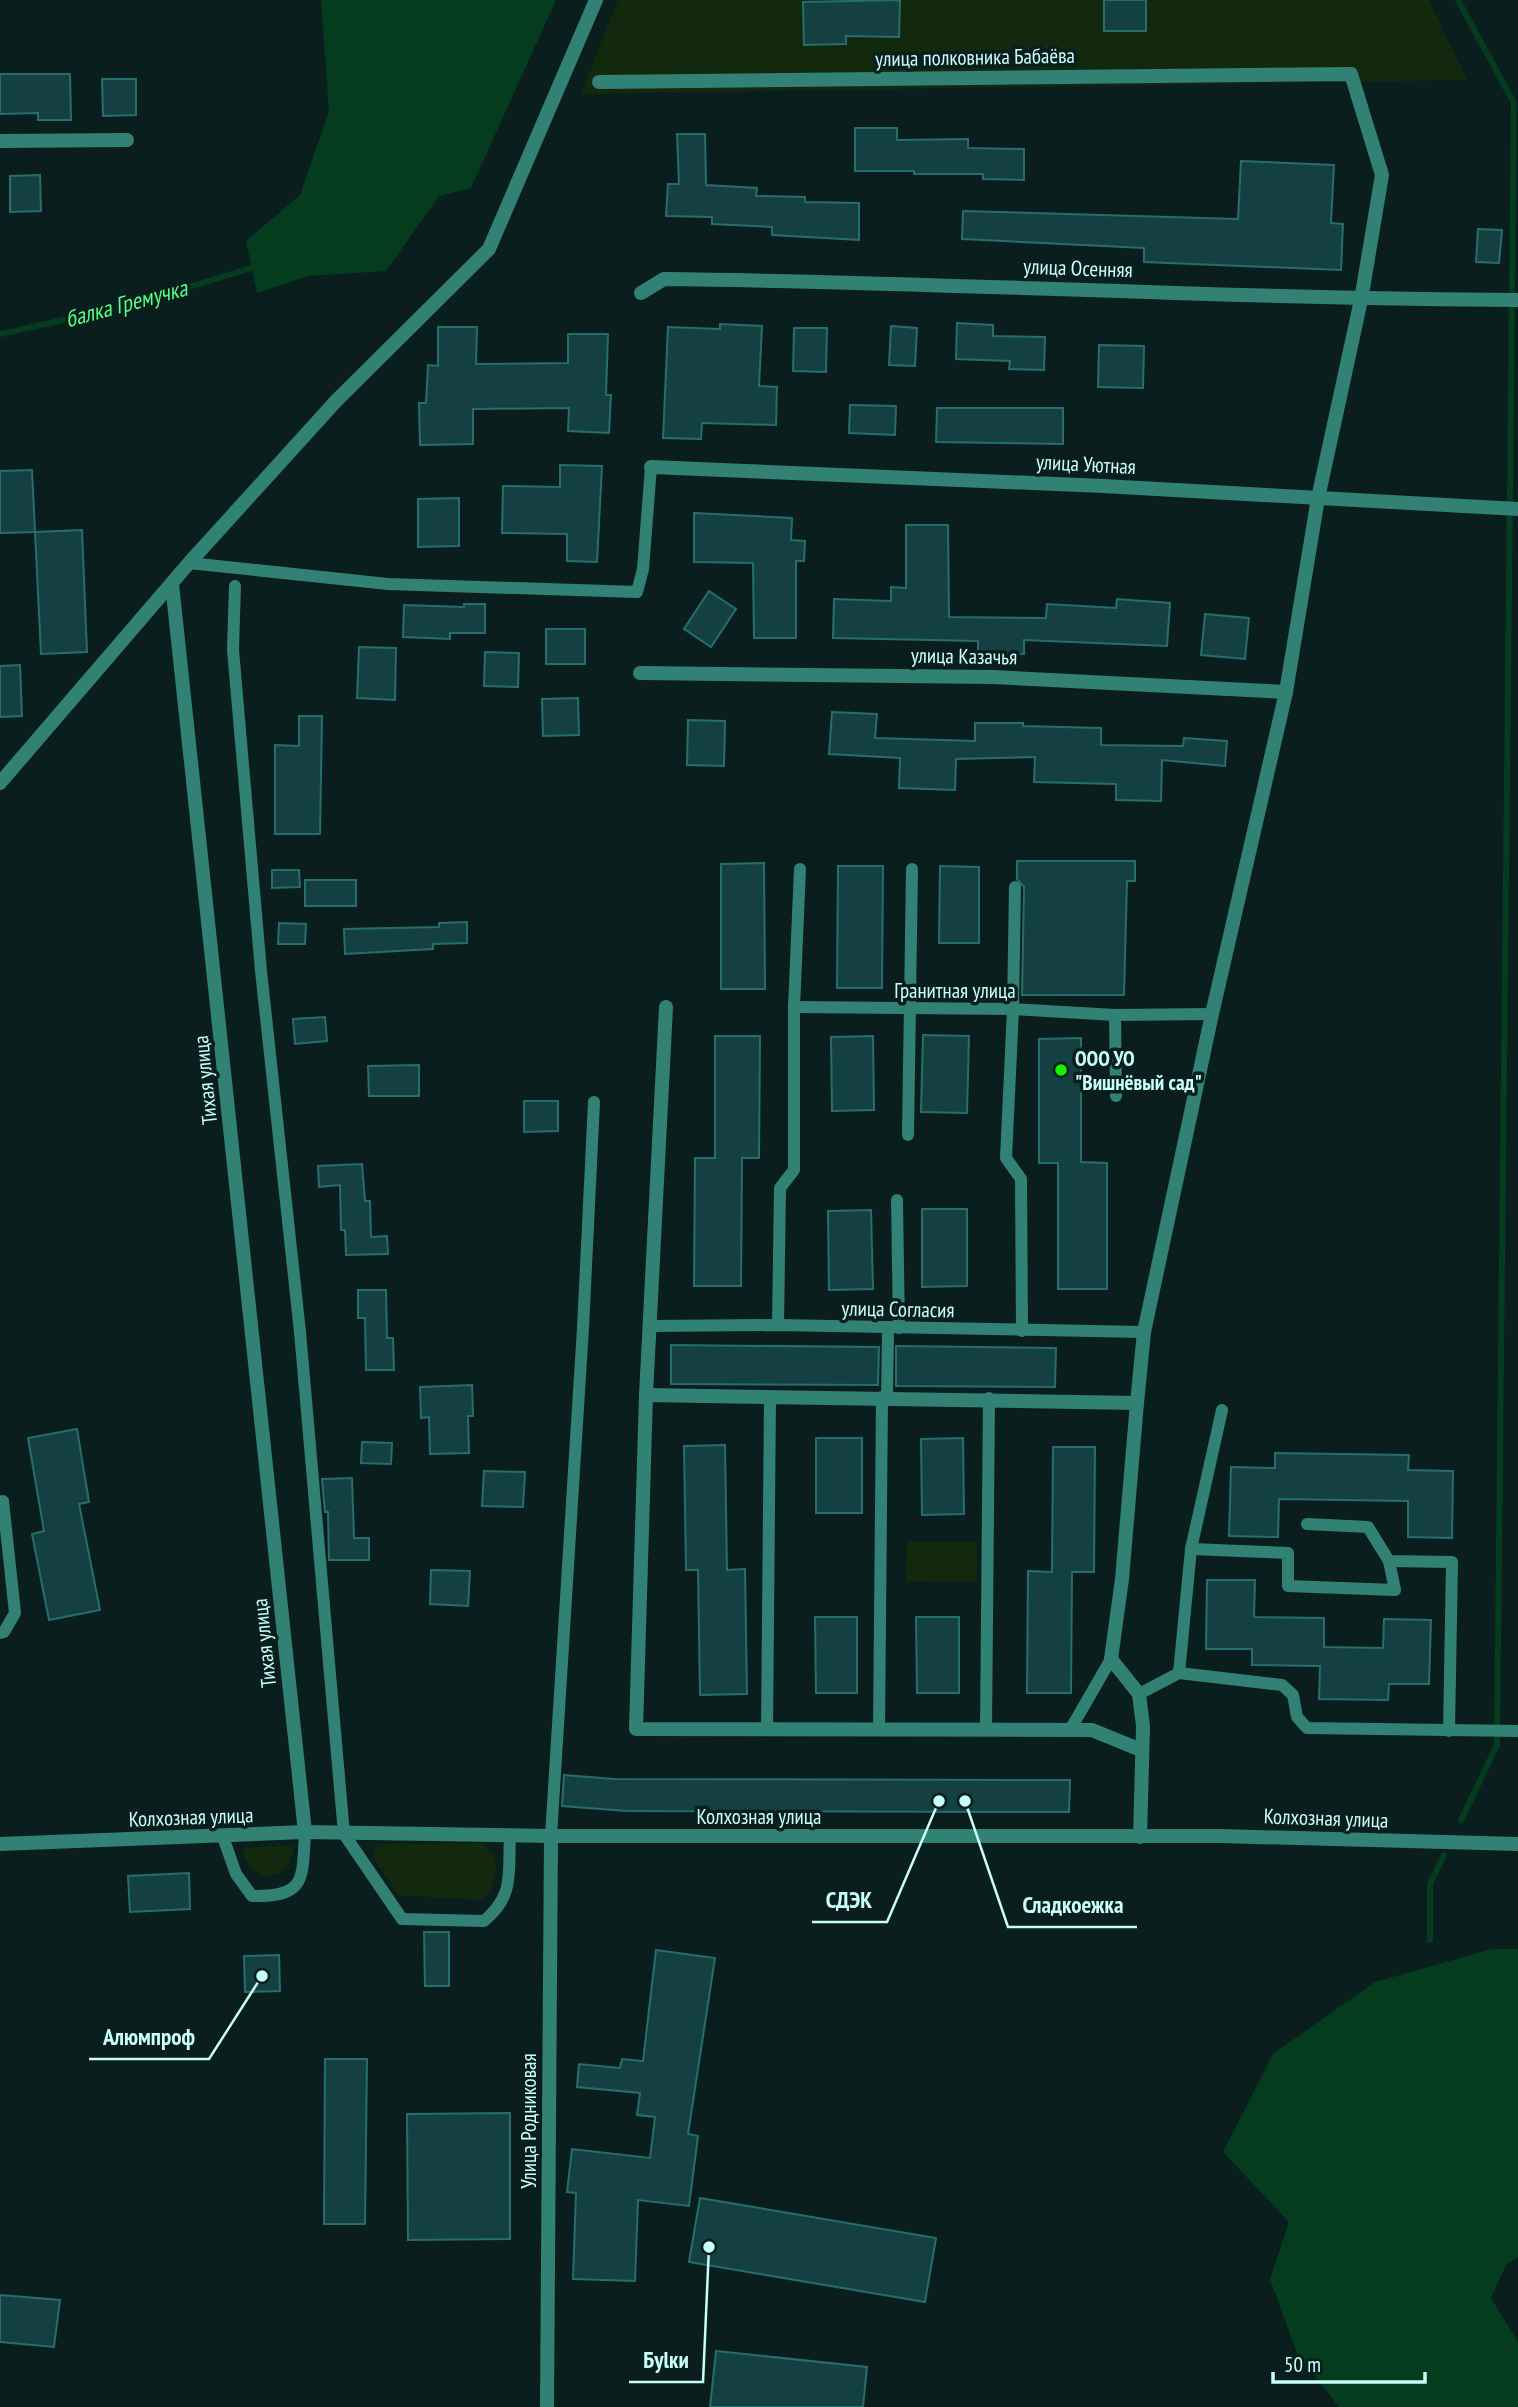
<svg xmlns="http://www.w3.org/2000/svg" width="1518" height="2407" font-family="'PT Sans Narrow',sans-serif">
  <style>
    .green { fill: #13290d }
    .water { fill: #053c1e }
    .lines { fill: none; stroke-linecap: round; stroke-linejoin: round }
    .stream { stroke: #053c1e; stroke-width: 6 }
    .building { fill: #154041; stroke: #266e6e; stroke-width: 2 }
    .service { stroke: #328175; stroke-width: 12 }
    .minor { stroke: #328175; stroke-width: 14 }
    .tertiary { stroke: #328175; stroke-width: 14 }
    .poi-dot { fill: #16f300; stroke: #0a1e1e; stroke-width: 2.5 }
    .labels { text-anchor: middle; dominant-baseline: central; stroke-width: 7; stroke-linejoin: round; paint-order: stroke }
    .street-label { font-size: 21px; fill: #c8fffb; stroke: #0a1e1e }
    .poi-label { font-size: 21px; font-weight: bold; fill: #c8fffb; stroke: #0a1e1e; text-anchor: start }
    .water-label { font-size: 23px; font-style: italic; fill: #56ff84; stroke: #0a1e1e }
    .leader { fill: none; stroke: #c8fffb; stroke-width: 2.5 }
    .callout-dot { fill: #c8fffb; stroke: #0a1e1e; stroke-width: 2.5 }
    .callout-label { font-size: 23px; text-anchor: middle; font-weight: bold; fill: #c8fffb; stroke: #0a1e1e; stroke-width: 7; stroke-linejoin: round; paint-order: stroke }
  </style>
  <rect width="100%" height="100%" fill="#0a1e1e"/>
  <g class="green">
    <polygon points="618,0 1429,0 1467,80 581,94"/>
    <polygon points="907,1541 977,1542 977,1582 906,1581"/>
    <path d="M481 1843C502 1854 499 1885 482 1900L398 1895 375 1860 373 1851 378 1844Z"/>
    <path d="M294 1845C291 1885 250 1886 242 1848Z"/>
  </g>
  <g class="water">
    <polygon points="321,0 556,0 471,188 439,196 386,271 308,276 257,293 246,241 300,195 329,111"/>
    <polygon points="1492,1949 1518,1949 1518,2257 1506,2265 1491,2298 1518,2342 1518,2407 1339,2407 1297,2353 1270,2279 1289,2222 1223,2152 1273,2054 1375,1982"/>
  </g>
  <g class="lines">
    <g class="stream">
      <polyline points="1458,0 1514,103 1497,1745 1461,1820"/>
      <polyline points="0,334 127,306 251,268"/>
      <polyline points="1430,1940 1430,1884 1444,1855"/>
    </g>
  </g>
  <g class="building">
    <polygon points="900,0 899,37 846,36 846,44 804,45 803,2"/>
    <rect x="1104" y="0" width="42" height="31"/>
    <polygon points="0,74 70,74 71,120 38,120 38,113 0,114"/>
    <polygon points="102,79 136,79 136,115 103,116"/>
    <polygon points="855,128 897,128 897,140 968,139 968,148 1024,149 1024,180 983,179 983,174 914,174 914,171 855,171"/>
    <polygon points="677,134 705,134 706,185 757,188 756,196 805,197 805,202 859,203 859,240 772,235 772,227 712,224 712,217 666,216 668,184 679,184"/>
    <polygon points="1241,161 1334,165 1331,223 1343,224 1341,270 1144,262 1144,248 962,239 963,211 1238,219"/>
    <polygon points="40,175 41,211 10,212 10,176"/>
    <polygon points="1478,229 1502,230 1499,263 1476,262"/>
    <polygon points="957,323 993,325 993,336 1045,337 1044,370 1009,369 1010,361 956,359"/>
    <polygon points="720,324 762,326 759,386 777,387 776,425 702,423 701,439 663,438 668,327 720,329"/>
    <polygon points="891,326 917,328 915,366 889,365"/>
    <polygon points="438,327 477,327 476,364 568,363 568,334 608,334 606,395 611,395 609,433 568,431 569,408 473,409 473,444 420,445 419,403 426,403 428,365 438,366"/>
    <polygon points="794,328 827,328 826,372 793,371"/>
    <polygon points="1099,345 1144,346 1143,388 1098,387"/>
    <polygon points="850,405 896,406 895,435 849,433"/>
    <polygon points="937,408 1063,408 1063,444 936,442"/>
    <polygon points="560,465 602,466 597,562 567,561 567,534 502,533 503,486 560,487"/>
    <polygon points="32,470 35,532 0,533 0,471"/>
    <polygon points="459,498 459,546 418,547 418,499"/>
    <polygon points="694,513 792,518 791,540 805,541 804,561 796,561 796,638 754,638 753,563 694,562"/>
    <polygon points="906,525 948,525 949,617 1046,618 1047,604 1116,608 1117,599 1170,603 1167,646 1024,640 1024,654 978,653 978,641 833,638 834,599 891,601 891,587 906,588"/>
    <polygon points="82,530 87,652 41,654 35,532"/>
    <polygon points="709,591 736,609 711,647 684,629"/>
    <polygon points="464,604 485,604 485,633 450,633 450,639 403,637 404,605 464,607"/>
    <polygon points="1205,614 1249,618 1245,659 1201,655"/>
    <rect x="546" y="629" width="39" height="35"/>
    <polygon points="359,647 396,648 395,700 357,698"/>
    <polygon points="485,652 519,653 518,687 484,686"/>
    <polygon points="20,665 22,716 0,717 0,666"/>
    <polygon points="578,698 579,735 543,736 542,699"/>
    <polygon points="832,712 877,714 875,738 975,741 975,723 1023,723 1023,726 1101,728 1101,745 1183,746 1184,738 1227,741 1225,766 1162,760 1161,801 1116,800 1116,784 1034,782 1035,757 956,759 955,790 899,788 900,758 829,754"/>
    <polygon points="299,716 322,716 320,834 275,834 275,745 299,746"/>
    <polygon points="688,720 725,721 724,766 687,765"/>
    <polygon points="1017,861 1135,861 1135,881 1127,881 1124,995 1022,995 1024,887 1017,879"/>
    <polygon points="764,863 765,989 721,989 721,864"/>
    <polygon points="838,866 883,866 882,988 837,988"/>
    <polygon points="940,866 979,867 979,943 939,943"/>
    <polygon points="272,870 299,870 300,887 272,888"/>
    <rect x="305" y="880" width="51" height="26"/>
    <polygon points="467,922 467,943 433,944 433,949 345,954 344,929 439,927 439,923"/>
    <polygon points="279,923 306,924 305,944 278,944"/>
    <polygon points="325,1017 327,1041 295,1044 293,1019"/>
    <polygon points="923,1035 969,1036 967,1113 921,1112"/>
    <polygon points="715,1036 760,1036 759,1158 742,1158 741,1286 694,1286 695,1158 715,1158"/>
    <polygon points="873,1036 874,1110 832,1111 831,1037"/>
    <polygon points="1081,1038 1081,1162 1107,1163 1107,1289 1058,1289 1058,1163 1039,1163 1039,1039"/>
    <polygon points="419,1065 419,1096 369,1096 368,1066"/>
    <polygon points="524,1101 558,1101 558,1131 524,1132"/>
    <polygon points="362,1164 365,1201 370,1201 371,1237 387,1236 388,1254 346,1255 345,1230 341,1230 340,1185 319,1187 318,1166"/>
    <polygon points="922,1209 967,1209 967,1286 922,1287"/>
    <polygon points="871,1210 873,1289 829,1290 828,1211"/>
    <polygon points="358,1290 386,1290 387,1338 393,1338 394,1370 366,1370 365,1318 358,1318"/>
    <polygon points="671,1345 879,1347 878,1385 671,1384"/>
    <polygon points="896,1346 1056,1348 1055,1387 896,1386"/>
    <polygon points="472,1385 473,1416 468,1416 469,1453 430,1454 429,1417 421,1418 420,1387"/>
    <polygon points="77,1429 89,1502 79,1504 100,1610 49,1620 32,1534 44,1531 28,1438"/>
    <rect x="816" y="1438" width="46" height="75"/>
    <polygon points="963,1438 964,1514 922,1515 921,1439"/>
    <polygon points="362,1442 392,1443 391,1464 361,1463"/>
    <polygon points="725,1445 727,1570 745,1569 747,1694 700,1695 698,1570 686,1570 684,1446"/>
    <polygon points="1053,1447 1095,1447 1094,1572 1072,1572 1071,1693 1027,1693 1028,1571 1052,1572"/>
    <polygon points="1275,1453 1409,1455 1408,1470 1453,1471 1452,1538 1408,1537 1408,1501 1279,1499 1278,1537 1229,1536 1231,1467 1275,1468"/>
    <polygon points="484,1471 525,1472 523,1507 482,1506"/>
    <polygon points="352,1478 354,1538 369,1538 369,1560 329,1560 328,1512 325,1512 322,1479"/>
    <polygon points="431,1570 470,1571 468,1606 430,1604"/>
    <polygon points="1207,1580 1255,1580 1254,1617 1324,1618 1324,1647 1383,1648 1384,1619 1431,1620 1429,1684 1389,1684 1388,1700 1319,1699 1320,1666 1252,1665 1252,1649 1206,1649"/>
    <polygon points="815,1617 857,1617 857,1693 816,1693"/>
    <polygon points="916,1617 959,1617 959,1693 917,1693"/>
    <polygon points="564,1775 614,1779 1070,1780 1069,1812 627,1811 562,1806"/>
    <polygon points="189,1873 190,1909 130,1912 128,1876"/>
    <polygon points="424,1932 449,1932 449,1986 425,1986"/>
    <polygon points="656,1950 715,1958 688,2134 698,2136 689,2206 638,2200 635,2281 573,2279 576,2193 567,2192 572,2149 650,2158 655,2117 637,2115 640,2093 577,2087 579,2064 620,2068 622,2059 643,2061"/>
    <polygon points="279,1955 280,1991 245,1992 244,1956"/>
    <polygon points="325,2059 367,2059 365,2224 324,2224"/>
    <polygon points="510,2113 510,2239 408,2240 407,2114"/>
    <polygon points="700,2198 936,2238 925,2302 689,2262"/>
    <polygon points="0,2295 60,2300 54,2347 0,2342"/>
    <polygon points="716,2351 867,2367 863,2407 710,2407"/>
  </g>
  <g class="lines">
    <g class="service">
      <polyline points="189,563 388,584 637,592 643,569 651,467"/>
      <path d="M235 586 233 650 261 971 300 1332 344 1834 402 1919 484 1921C515 1895 508 1873 510 1835"/>
      <polyline points="1015,887 1013,1009 1006,1158 1021,1179 1022,1331"/>
      <polyline points="794,1007 1013,1009 1115,1015 1212,1014"/>
      <polyline points="1115,1015 1116,1096"/>
      <polyline points="908,1135 912,869"/>
      <polyline points="897,1200 899,1328"/>
      <polyline points="778,1325 780,1188 794,1170 794,1007 800,869"/>
      <polyline points="651,1326 778,1325 1144,1332"/>
      <polyline points="887,1398 888,1328"/>
      <polyline points="0,1502 3,1501 15,1613 4,1632 0,1633"/>
      <polyline points="1307,1524 1368,1527 1389,1561 1452,1562 1449,1731"/>
      <polyline points="1191,1549 1288,1553 1288,1586 1395,1590 1389,1561"/>
      <polyline points="1179,1673 1191,1549 1222,1410"/>
      <polyline points="1139,1694 1179,1673 1282,1685 1293,1695 1297,1717 1307,1728 1518,1731"/>
      <polyline points="767,1730 770,1397"/>
      <polyline points="879,1730 882,1397"/>
      <polyline points="986,1730 989,1398"/>
      <polyline points="1070,1730 1111,1659"/>
      <polyline points="551,1836 583,1328 594,1102"/>
      <path d="M223 1837 236 1874 252 1896C307 1897 302 1879 305 1832"/>
    </g>
    <g class="minor">
      <polyline points="599,82 1351,74 1382,175 1361,300 1318,498 1286,692 1212,1014 1144,1332 1137,1403"/>
      <polyline points="0,141 127,140"/>
      <path d="M641 293 664 279C949 282 1233 299 1518 300"/>
      <polyline points="651,467 1103,486 1518,509"/>
      <polyline points="172,584 305,1832"/>
      <polyline points="640,673 993,677 1286,692"/>
      <polyline points="0,783 189,563 336,401 489,249 596,0"/>
      <polyline points="646,1395 666,1007"/>
      <polyline points="1140,1837 1143,1726 1139,1694 1111,1659 1122,1579 1137,1403 646,1395 636,1729 1092,1730 1141,1750"/>
      <polyline points="547,2407 551,1836"/>
    </g>
    <polyline class="tertiary" points="0,1844 305,1832 551,1836 1220,1836 1518,1844"/>
  </g>
  <circle class="poi-dot" cx="1061" cy="1070" r="7"/>
  <g class="labels">
    <g class="street-label">
      <text transform="translate(975 57) rotate(-1)">улица полковника Бабаёва</text>
      <text transform="translate(1078 268) rotate(2)">улица Осенняя</text>
      <text transform="translate(1086 464) rotate(3)">улица Уютная</text>
      <text transform="translate(964 656) rotate(1)">улица Казачья</text>
      <text x="955" y="990">Гранитная улица</text>
      <text transform="translate(205 1080) rotate(-96)">Тихая улица</text>
      <text transform="translate(898 1309) rotate(1)">улица Согласия</text>
      <text transform="translate(264 1643) rotate(-96)">Тихая улица</text>
      <text x="759" y="1816">Колхозная улица</text>
      <text transform="translate(191 1817) rotate(-2)">Колхозная улица</text>
      <text transform="translate(1326 1818) rotate(2)">Колхозная улица</text>
      <text transform="translate(528 2121) rotate(-90)">Улица Родниковая</text>
    </g>
    <g class="poi-label">
      <text x="1075" y="1058">ООО УО<tspan x="1075" dy="24">"Вишнёвый сад"</tspan></text>
    </g>
    <g class="water-label">
      <text transform="translate(126 303) rotate(-15)">балка Гремучка</text>
    </g>
  </g>
  <path class="leader" d="M939 1801L887 1922H812M965 1801L1008 1927H1137M262 1976L209 2059H89M709 2247L703 2382H629"/>
  <g class="callout-dot">
    <circle cx="939" cy="1801" r="7"/>
    <circle cx="965" cy="1801" r="7"/>
    <circle cx="262" cy="1976" r="7"/>
    <circle cx="709" cy="2247" r="7"/>
  </g>
  <g class="callout-label">
    <text x="849" y="1908">СДЭК</text>
    <text x="1073" y="1913">Сладкоежка</text>
    <text x="149" y="2045">Алюмпроф</text>
    <text x="666" y="2368">Буlки</text>
  </g>
  <path d="M1273 2372v10h152v-10" fill="none" stroke="#c8fffb" stroke-width="3.5"/>
  <text x="1284" y="2372" font-size="21" fill="#c8fffb" stroke="#0a1e1e" stroke-width="5" paint-order="stroke">50 m</text>
</svg>
